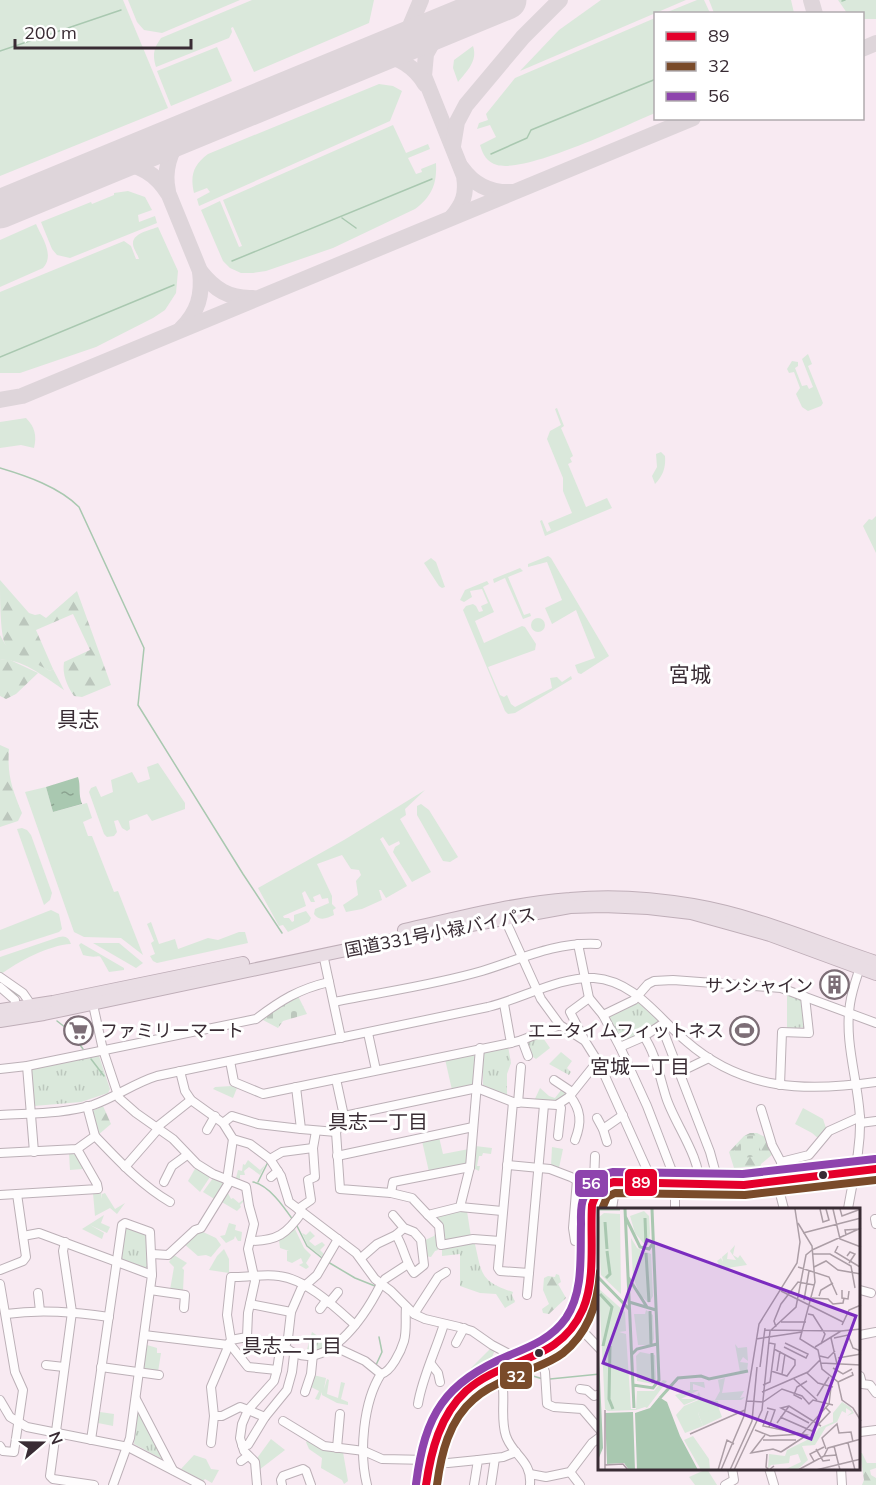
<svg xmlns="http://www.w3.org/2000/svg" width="876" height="1485" font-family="Mulish,'Noto Sans JP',sans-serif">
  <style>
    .green { fill: #dae8db }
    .forest { fill: url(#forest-firs) }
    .cemetery { fill: url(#cemetery-stones) }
    .park { fill: url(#park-tufts) }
    .water { fill: url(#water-ripples) }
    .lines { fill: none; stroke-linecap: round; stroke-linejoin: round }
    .stream { stroke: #a9c8b0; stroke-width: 1.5 }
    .taxiway { stroke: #ded5da; stroke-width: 16 }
    .runway { stroke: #ded5da; stroke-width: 39 }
    .minor-casing { stroke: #bcb0b7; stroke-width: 10 }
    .major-casing { stroke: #bfaeb8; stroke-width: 12 }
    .highway-casing { stroke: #bfaeb8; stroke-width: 14 }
    .minor { stroke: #fefcfd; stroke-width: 8 }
    .major { stroke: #f1e9ee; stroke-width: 10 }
    .highway { stroke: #e9dde4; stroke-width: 12 }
    .bus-1-casing { stroke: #fff; stroke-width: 12 }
    .bus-2-casing { stroke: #fff; stroke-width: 12 }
    .bus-3-casing { stroke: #fff; stroke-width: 12 }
    .bus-1 { stroke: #e4002b; stroke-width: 8 }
    .bus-2 { stroke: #7a4b2a; stroke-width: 8 }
    .bus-3 { stroke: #8e44ad; stroke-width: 8 }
    .bus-dot { fill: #392c34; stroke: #fff; stroke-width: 2 }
    .labels { text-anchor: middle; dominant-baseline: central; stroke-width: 6; stroke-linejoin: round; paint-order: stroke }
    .street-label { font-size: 18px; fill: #392c34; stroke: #fff }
    .poi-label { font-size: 18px; fill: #392c34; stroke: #fff; text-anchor: end }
    .neighbourhood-label { font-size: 20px; fill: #392c34; stroke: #fff }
    .quarter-label { font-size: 21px; fill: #392c34; stroke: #fff }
    .inset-river { fill: none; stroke: #a9c8b0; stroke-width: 3 }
    .inset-road { fill: none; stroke: #ac9ea6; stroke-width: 1.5 }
    .view { fill: #7b2cbf; fill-opacity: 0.15; stroke: #7b2cbf; stroke-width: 3 }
    .inset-edge { fill: none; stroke: #392c34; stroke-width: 3 }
    .line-badge { stroke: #fff; stroke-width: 2 }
    .badge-label { font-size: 16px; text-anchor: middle; font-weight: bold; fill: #fff }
  </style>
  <defs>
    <pattern id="forest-firs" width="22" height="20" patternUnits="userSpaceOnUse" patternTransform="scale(1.5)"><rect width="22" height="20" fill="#dae8db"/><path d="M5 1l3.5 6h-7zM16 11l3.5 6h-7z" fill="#bcc7bd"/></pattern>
    <pattern id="cemetery-stones" width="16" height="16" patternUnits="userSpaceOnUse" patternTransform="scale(1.5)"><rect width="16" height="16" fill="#dae8db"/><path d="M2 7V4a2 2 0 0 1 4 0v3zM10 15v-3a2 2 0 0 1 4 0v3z" fill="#bcc7bd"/></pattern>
    <pattern id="park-tufts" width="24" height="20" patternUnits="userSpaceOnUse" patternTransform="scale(1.5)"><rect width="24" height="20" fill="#dae8db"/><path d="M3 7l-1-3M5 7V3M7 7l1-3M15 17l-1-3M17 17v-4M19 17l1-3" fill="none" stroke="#bcc7bd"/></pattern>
    <pattern id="water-ripples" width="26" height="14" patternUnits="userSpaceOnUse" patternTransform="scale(1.5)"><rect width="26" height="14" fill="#a9c8b0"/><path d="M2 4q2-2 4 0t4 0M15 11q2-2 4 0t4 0" fill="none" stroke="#8ba390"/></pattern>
  </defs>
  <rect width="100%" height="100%" fill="#f8eaf2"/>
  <g class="green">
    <polygon points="0,0 123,0 168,108 0,176"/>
    <polygon points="128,0 240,0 162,33 144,30 137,22"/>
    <path d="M252 0H374L369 23 254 72 233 27 231 28 232 32 229 38 156 67C152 54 154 48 161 38Z"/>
    <polygon points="601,0 686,0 520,71 559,30"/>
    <polygon points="697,0 704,0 710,13 665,13"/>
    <polygon points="709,0 791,0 794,13 714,13"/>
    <polygon points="838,0 876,0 876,19 863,19 862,14 847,13"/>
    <path d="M655 18V113C624 126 527 173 497 165 487 162 483 155 480 145L496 137 490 125 477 129 479 123 488 120 486 114 515 78Z"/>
    <path d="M473 46C478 61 467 71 458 82L453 68 454 60Z"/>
    <polygon points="217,47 232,81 171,106 157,71"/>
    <path d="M379 84 393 86 402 91 390 121 199 206 197 199 210 192 207 188 194 193C190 176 193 165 208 154Z"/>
    <path d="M393 125 406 153 428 144 430 149 408 158 416 174 422 172 421 169 436 163C437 184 432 196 415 209L333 248 266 271 253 273H241L230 268 223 261 201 210 220 201 239 247 242 246 223 200Z"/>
    <polygon points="128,191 145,197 152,210 138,215 139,222 155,216 157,223 70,258 57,255 52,249 41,222 91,202 92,204 114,195 114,193"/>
    <path d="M36 224C42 238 55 255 43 268L0 287V240Z"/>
    <path d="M158 227 178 271 176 293 165 310 153 318 96 347 20 373H0V292L124 241 131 246 136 259H139C138 255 133 248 133 244 132 233 151 230 158 227Z"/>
    <polygon points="808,354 812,364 808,366 823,403 821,406 808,411 802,407 796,394 800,388 794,372 789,373 787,369 792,361 798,362 798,366 795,368 802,386 807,385 809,389 813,387 802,359"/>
    <polygon points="557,408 564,426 561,428 573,456 570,458 572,462 568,464 586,507 607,498 612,508 545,536 540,521 542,520 547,532 551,530 548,523 572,513 563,491 563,478 547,439 550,431 561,425 555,409"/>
    <path d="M26 418C35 427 37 436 34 448L21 445 0 448V422Z"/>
    <path d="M661 452 665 456C666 467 663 476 655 484L652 476 657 467 656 454Z"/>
    <polygon points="876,516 876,553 863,526 869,519 872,520"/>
    <polygon points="548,556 551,558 609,656 581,674 578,673 575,665 595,658 576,610 552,624 545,608 562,600 547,562 528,567 528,564"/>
    <polygon points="431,558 436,562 445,587 442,588 439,586 424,563"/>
    <polygon points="520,568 523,571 508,577 524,615 530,613 531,616 523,619 505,578 494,583 493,579"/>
    <polygon points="487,581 489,584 483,587 494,612 475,621 484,643 522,626 525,627 536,644 535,650 488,667 500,695 504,697 507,695 511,704 515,707 552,688 550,678 557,677 562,682 571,676 572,679 515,713 508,714 505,711 463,610 466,606 473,604 476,606 479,612 483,611 481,606 488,603 482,589 470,591 472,597 464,602 460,600 465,590"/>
    <circle cx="538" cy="625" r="7"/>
    <path d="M0 635 5 644 50 671 53 669 64 690C48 679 20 657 0 660Z"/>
    <polygon points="158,763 185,803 185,809 152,821 147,814 129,821 130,829 127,831 122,828 118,820 114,821 117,832 114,836 107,837 104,834 89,792 91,788 96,786 101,797 113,792 111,780 132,772 138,783 150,779 147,767"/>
    <polygon points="46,787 53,812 87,803 92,818 83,822 88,836 92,836 114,892 118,891 143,955 121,938 84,937 74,932 25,792"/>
    <path d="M425 790 405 809 406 815 400 819 431 872 412 882 393 852 395 847 400 844 399 841 389 846 383 837 380 839 407 886 386 898 381 890H379L382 900 362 909 346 912 343 905 358 895 356 881 361 875 359 870 351 869 342 855 317 864 332 896V904L336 908 333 910 334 915C327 918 320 922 314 914L315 909 329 903 328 898 322 899 320 894 313 897 315 902H311L305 891 302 893 306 906 283 916 284 918H289L292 922 294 921V915L306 911 311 918 309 922 288 932 283 925 279 926 258 888 344 840Z"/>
    <polygon points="421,804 429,810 458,857 450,862 443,861 421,822 417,815 417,806"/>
    <polygon points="22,828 27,830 31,835 52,893 50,900 44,905 17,829"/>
    <polygon points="51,910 59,914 62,929 59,932 0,951 0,930"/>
    <polygon points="151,922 159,944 175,939 178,949 208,938 218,940 239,932 245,932 248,943 157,963 153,961 150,956 155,954 151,943 154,941 147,924"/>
    <path d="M59 937C66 935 69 938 71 944 49 945 17 962 0 975V957Z"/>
    <path d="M81 943 124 968V970L109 972C95 947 105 961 83 955L79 945Z"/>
    <polygon points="93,943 119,943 143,963 136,968"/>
    <polygon points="474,1053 476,1055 474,1084 452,1090 445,1059"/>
    <polygon points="232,1086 237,1088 233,1098 213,1089 215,1087"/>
    <polygon points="540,1088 549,1096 555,1098 562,1089 568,1094 556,1103 534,1101"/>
    <polygon points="803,1108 823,1119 827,1131 819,1139 812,1133 795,1124"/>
    <polygon points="439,1137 443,1154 469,1149 466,1165 429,1172 422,1141"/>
    <polygon points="552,1147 563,1149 559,1168 551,1166"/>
    <polygon points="69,1153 76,1155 83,1169 70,1170"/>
    <polygon points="248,1160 260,1170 265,1165 260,1175 249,1167 244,1171 245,1175 240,1175 240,1179 236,1178 238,1170 242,1171 243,1164 245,1165"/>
    <polygon points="196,1167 210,1177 200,1192 188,1181"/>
    <polygon points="213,1178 227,1184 216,1200 203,1192"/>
    <polygon points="227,1191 231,1199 233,1198 239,1203 243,1200 244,1201 240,1205 241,1207 237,1211 220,1201"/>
    <polygon points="101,1192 102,1199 102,1194 105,1193 115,1209 125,1203 117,1214 110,1208 95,1216 93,1193"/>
    <polygon points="461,1210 467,1211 471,1237 443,1242 435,1216"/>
    <polygon points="104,1215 101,1223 110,1227 107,1233 90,1225 104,1233 102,1239 82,1229"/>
    <polygon points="229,1223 236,1225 235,1230 242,1232 241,1241 238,1241 235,1236 234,1239 226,1243 220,1236 225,1235"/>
    <polygon points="294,1227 304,1248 311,1255 306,1263 309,1267 306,1269 299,1265 303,1263 301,1258 292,1263 287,1261 287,1251 289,1251 280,1248 279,1240"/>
    <polygon points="201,1231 216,1238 221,1245 211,1257 206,1255 198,1256 183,1243"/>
    <polygon points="310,1231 315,1236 309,1241 315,1246 322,1242 325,1245 320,1250 325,1255 324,1258 308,1246 302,1233 306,1235"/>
    <polygon points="436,1231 438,1250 435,1251 431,1257 425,1256 423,1241 434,1236"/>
    <polygon points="224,1249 229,1259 229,1273 209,1270 217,1256"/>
    <polygon points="174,1255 187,1263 182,1268 184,1270 183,1291 170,1290 174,1267 169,1262"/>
    <polygon points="147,1345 157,1348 157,1353 161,1353 158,1372 143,1368"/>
    <polygon points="490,1349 495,1350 490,1362 480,1368 480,1374 469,1379 474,1373 471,1368"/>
    <polygon points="313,1375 326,1378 324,1389 327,1379 329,1380 327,1394 338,1398 341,1382 345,1383 341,1399 348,1402 348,1405 337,1403 322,1395 322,1392 319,1400 315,1399 319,1391 309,1386"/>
    <polygon points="100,1412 114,1414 113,1426 98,1423"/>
    <polygon points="271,1439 285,1450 259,1470 255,1461"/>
    <polygon points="308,1440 343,1452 348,1481 344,1484 342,1480 321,1468 322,1458 309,1449 306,1442"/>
    <polygon points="194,1455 206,1459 211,1469 219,1470 212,1483 205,1479 203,1481 181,1469"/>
    <polygon points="707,1469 717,1485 695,1485 689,1477"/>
  </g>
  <g class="forest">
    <path d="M0 580 29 613 35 615 40 614 46 618 77 591 111 685 82 697 74 696C67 686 62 674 64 662L90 650 73 614 36 630 53 669 50 671C36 663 16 656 5 644 0 633 0 595 0 580Z"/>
    <polygon points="8,659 38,673 16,694 6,699 0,696 0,660"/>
    <path d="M0 745 9 749C7 775 12 789 22 813L18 821 0 827Z"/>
    <polygon points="103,1106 111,1124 98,1135 92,1111"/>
    <polygon points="750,1133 757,1133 767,1138 773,1154 761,1164 760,1169 747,1167 734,1168 729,1152 744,1136"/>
    <polygon points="475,1146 492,1148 491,1154 483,1153 482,1156 479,1156 477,1166 480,1166 479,1171 473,1168"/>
    <polygon points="556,1274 559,1275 561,1282 558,1284 566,1298 549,1314 543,1313 542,1309 549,1304 543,1290 544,1278 548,1276 555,1277"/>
    <polygon points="860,1453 862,1453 867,1463 876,1463 876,1468 870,1470 871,1475 876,1478 876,1485 862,1485 864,1480"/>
  </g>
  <g class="cemetery">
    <polygon points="298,996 307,1014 283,1021 278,1028 263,1020 263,1018"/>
    <polygon points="749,1136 753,1136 762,1153 757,1156 737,1159 734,1151 745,1137"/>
  </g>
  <g class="park">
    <polygon points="787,995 801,999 807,1027 787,1029"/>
    <polygon points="638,1002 661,1023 643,1034 622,1043 608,1020 609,1015"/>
    <polygon points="541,1035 550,1048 536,1059 533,1057 527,1042"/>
    <polygon points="508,1046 511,1063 507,1074 507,1097 483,1085 483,1069 481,1068 483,1053"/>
    <polygon points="561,1052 572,1061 567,1068 571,1072 569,1075 549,1064"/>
    <polygon points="97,1055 99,1056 110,1089 108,1093 81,1102 34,1106 30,1070 33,1067"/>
    <polygon points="128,1226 147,1232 151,1265 146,1268 122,1259 120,1255 124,1228"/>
    <path d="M474 1240C482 1272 478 1281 513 1292L512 1295 515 1302 505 1308 496 1294 480 1293 460 1286V1254L442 1256V1247Z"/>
    <polygon points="312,1332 322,1339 324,1348 306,1353"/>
    <polygon points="142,1412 165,1455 162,1459 134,1444 137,1413"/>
  </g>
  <path class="water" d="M78 777C81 786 78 794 82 804L53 812 46 787Z"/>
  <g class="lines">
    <g class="stream">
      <polyline points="842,1 845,0"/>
      <polyline points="0,51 121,10"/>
      <polyline points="491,154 527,138 531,130 656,79"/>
      <polyline points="342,218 356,228"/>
      <polyline points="232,261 432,179"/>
      <polyline points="0,357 174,285"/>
      <path d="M0 468C27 476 59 487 79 507L144 648 138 705 243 874 282 933"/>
      <polyline points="8,989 20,996"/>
      <polyline points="57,1021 70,1031 83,1049"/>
      <polyline points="91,1059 104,1076"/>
      <path d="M253 1182C269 1185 284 1207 293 1220"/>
      <polyline points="258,1182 268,1162"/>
      <polyline points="296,1224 307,1246 322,1258"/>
      <polyline points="328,1262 355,1278 375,1286"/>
      <polyline points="376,1365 382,1352 379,1337"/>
      <polyline points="533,1376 543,1379"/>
      <polyline points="550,1379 600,1374"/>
    </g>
    <g class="taxiway">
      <polyline points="473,0 494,5"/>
      <polyline points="811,0 815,14"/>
      <path d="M441 27 426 54 424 76 464 176C467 194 463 204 452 217"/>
      <polyline points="398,45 410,26 421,0"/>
      <polyline points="862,49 876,43"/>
      <path d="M379 53C399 58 414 66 425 84"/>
      <polyline points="453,146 457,122 466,105 523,37 560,0"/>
      <path d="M114 162C139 164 156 173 169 195L200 271C214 289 229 299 253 298"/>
      <path d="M462 168C474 185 491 193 512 192"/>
      <path d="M168 191C163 169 170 151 183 134"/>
      <path d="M181 329C198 312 203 295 200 271"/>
      <polyline points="0,400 22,396 693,118"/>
    </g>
    <polyline class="runway" points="0,209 507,0"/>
    <defs>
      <g id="minor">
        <polyline points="503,915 541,999 560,1025 585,1041 600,1065 653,1183"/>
        <polyline points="578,944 589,998 603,1015 620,1047 647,1106 675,1179 675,1209"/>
        <polyline points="323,954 341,1038"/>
        <polyline points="0,977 23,993 32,1006"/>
        <polyline points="0,987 15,1000 15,1008"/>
        <polyline points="92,1000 103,1050 119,1098 136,1113 173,1139 197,1164 213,1174 246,1187 249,1206 254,1224 248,1249 255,1281 248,1313 247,1337 231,1340 211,1387 214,1416 222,1416 240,1407 248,1410 242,1424 240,1438 244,1451 255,1462 257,1485"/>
        <path d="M334 1002C382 992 434 985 482 971 521 959 555 942 597 944"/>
        <polyline points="603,1015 634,1000 648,984 654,981 673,980 781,988 876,1023"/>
        <polyline points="368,1033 376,1070"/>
        <path d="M643 1035C656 1054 659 1075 666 1097 674 1123 701 1157 699 1185"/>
        <polyline points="522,1040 528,1056"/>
        <polyline points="585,1041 570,1012 589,998"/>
        <polyline points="511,1043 522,1040 560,1025"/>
        <polyline points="620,1047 643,1037 661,1025 710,1152 719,1185"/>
        <polyline points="230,1061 234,1082 263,1094 511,1043 504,1004"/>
        <polyline points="27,1066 34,1152"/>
        <path d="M0 1069 27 1066 256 1019C281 1000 299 989 329 982"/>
        <polyline points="180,1071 185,1091 191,1100 223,1123 233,1139 250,1144 270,1159 281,1176 289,1202 356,1253 375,1279 391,1291 414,1314 425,1319 459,1327 472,1331 492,1345 515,1357 518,1363"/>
        <polyline points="680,1072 709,1058"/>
        <polyline points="336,1079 344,1116 336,1132 340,1189 391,1193 412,1198 428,1215 460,1207 470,1167 480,1048"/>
        <polyline points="554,1080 572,1092"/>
        <polyline points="780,1085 782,1032 809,1033 805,997"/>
        <polyline points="296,1087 301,1129 336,1132"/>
        <path d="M570 1096C581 1110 582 1122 575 1140"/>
        <polyline points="513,1102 498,1268 500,1271 529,1273 544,1105"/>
        <polyline points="518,1103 521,1067"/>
        <polyline points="761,1109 772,1145 781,1162 784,1181"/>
        <path d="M0 1115C30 1113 64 1114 93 1105 116 1097 134 1083 157 1076L488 1007C521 999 561 976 594 978 635 981 657 1017 686 1041 743 1091 806 1092 876 1082"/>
        <polyline points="344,1116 477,1088 513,1102 557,1105 569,1097 597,1062"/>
        <polyline points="597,1118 603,1129 607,1142"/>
        <polyline points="223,1123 232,1116 258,1124 301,1129"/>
        <polyline points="860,1123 876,1121"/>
        <polyline points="157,1127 191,1100"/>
        <polyline points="603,1129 623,1115"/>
        <polyline points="207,1130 215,1116"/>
        <path d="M95 1136C118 1160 141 1185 170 1202"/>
        <polyline points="558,1136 561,1108 559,1104"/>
        <polyline points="0,1153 77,1149 95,1136 87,1106"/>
        <polyline points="337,1156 473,1127"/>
        <polyline points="595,1156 594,1182 599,1189"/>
        <polyline points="270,1159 282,1152 313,1148"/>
        <polyline points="781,1162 809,1155 829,1131 860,1117"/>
        <polyline points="507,1165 550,1169 571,1177 597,1192"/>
        <polyline points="125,1167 159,1128"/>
        <polyline points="271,1177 278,1171"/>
        <polyline points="227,1180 233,1139"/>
        <polyline points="577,1180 573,1228 575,1241 590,1241"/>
        <polyline points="164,1182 172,1166 187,1155"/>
        <polyline points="777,1182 784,1209"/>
        <polyline points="391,1193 393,1182 470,1167"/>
        <polyline points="0,1195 98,1189 97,1184 77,1149"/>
        <polyline points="460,1207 502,1211"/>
        <polyline points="298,1209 311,1200 308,1180 315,1177 313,1148 316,1131"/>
        <polyline points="612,1209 616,1182"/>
        <path d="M848 1209C853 1179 861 1149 860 1118 858 1080 844 1042 850 1004 852 990 857 977 861 964"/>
        <path d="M393 1215 404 1228 414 1232 421 1240 424 1265 414 1273C405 1262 404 1247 396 1235L404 1228"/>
        <polyline points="428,1215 439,1226 441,1245 473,1239 500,1241"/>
        <polyline points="875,1219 876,1224"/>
        <polyline points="23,1236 39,1233 152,1275 130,1438 113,1485"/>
        <path d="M338 1239 317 1275 301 1289 291 1312 288 1338 285 1347C324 1380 366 1314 381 1284"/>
        <path d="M250 1241C277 1241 287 1234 302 1212"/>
        <polyline points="65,1242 63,1251 72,1312 50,1476 53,1479 94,1485"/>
        <polyline points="152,1254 168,1255 195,1230 201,1228 230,1181"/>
        <polyline points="361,1258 377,1244 396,1235"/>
        <polyline points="0,1270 23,1261 26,1257 17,1194"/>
        <polyline points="385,1279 408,1264"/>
        <polyline points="0,1284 15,1372 23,1390 14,1452 3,1451 0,1446"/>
        <polyline points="150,1290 185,1295 184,1308"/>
        <polyline points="860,1290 871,1293"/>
        <polyline points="38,1293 40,1311"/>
        <polyline points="527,1295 529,1273"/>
        <polyline points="586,1299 600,1310"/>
        <polyline points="329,1303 338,1292"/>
        <polyline points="250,1304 291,1312"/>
        <polyline points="320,1309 326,1301"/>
        <path d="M6 1314C41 1309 74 1312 109 1317"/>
        <polyline points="414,1314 438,1277 446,1272"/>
        <polyline points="574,1322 600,1349"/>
        <polyline points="144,1335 228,1345"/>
        <polyline points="860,1335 876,1332"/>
        <path d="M247 1337C254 1349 268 1348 280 1350"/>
        <path d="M231 1340 227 1315 231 1277C248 1278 263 1273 279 1276 306 1279 335 1307 355 1325"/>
        <polyline points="229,1343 248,1367 277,1370 280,1350 285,1347"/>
        <polyline points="456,1343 464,1328"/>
        <polyline points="335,1347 365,1361 381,1374"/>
        <polyline points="538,1353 545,1372 547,1404 554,1407 582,1409 600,1430"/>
        <polyline points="431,1364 438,1373 440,1382"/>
        <polyline points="46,1365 64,1367"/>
        <polyline points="101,1367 159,1375"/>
        <path d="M499 1372C508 1392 499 1416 506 1436 513 1456 532 1460 530 1485"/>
        <polyline points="860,1376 862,1384 870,1385 876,1393"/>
        <polyline points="580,1389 587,1390 594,1396 600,1394"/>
        <polyline points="305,1392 311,1374 313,1354"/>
        <polyline points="136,1399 173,1470"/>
        <polyline points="0,1400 10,1417 27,1427 128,1447 201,1485"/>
        <path d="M418 1404C422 1378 436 1350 444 1324"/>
        <polyline points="265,1417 248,1410 274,1381 277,1370"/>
        <polyline points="283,1421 324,1446 364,1451 382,1459 429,1460"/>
        <polyline points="860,1432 876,1430"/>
        <polyline points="91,1440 122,1225 125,1223 150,1232 152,1275"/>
        <polyline points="211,1443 214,1416"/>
        <polyline points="242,1445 248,1445 265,1417 287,1390 292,1372 294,1355"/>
        <polyline points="337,1448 340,1414"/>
        <polyline points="241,1461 248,1456"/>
        <polyline points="448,1463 478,1460"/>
        <polyline points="769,1468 774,1485"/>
        <polyline points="841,1468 842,1485"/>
        <polyline points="570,1472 580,1485"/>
        <polyline points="530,1474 546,1477 570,1472 592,1443 600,1437"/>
        <polyline points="282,1485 281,1480 283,1476 303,1469 306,1471 311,1485"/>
        <path d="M367 1485C359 1453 363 1402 381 1374 391 1372 401 1351 404 1341 407 1330 405 1318 406 1307"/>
        <polyline points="474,1485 478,1460 503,1457 516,1452"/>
        <polyline points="491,1485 495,1458"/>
        <polyline points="725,1485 734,1480 732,1468"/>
      </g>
      <path id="major" d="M426 1485C430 1447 444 1401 480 1381 504 1367 532 1359 556 1345 568 1334 583 1315 586 1298 592 1272 590 1233 592 1205 595 1193 601 1184 614 1182L744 1185 876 1169"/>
      <g id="highway">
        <path d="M404 930C458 918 514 903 570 899 610 895 653 898 693 905 757 916 815 942 876 962"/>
        <polyline points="0,1010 53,1002 243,963"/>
        <polyline points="0,1021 44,1014 417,935 570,907 603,906 648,908 691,913 770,935 876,974"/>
      </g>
    </defs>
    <use href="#minor" class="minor-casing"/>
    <use href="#major" class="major-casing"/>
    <use href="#highway" class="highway-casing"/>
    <use href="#minor" class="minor"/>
    <use href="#major" class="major"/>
    <use href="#highway" class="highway"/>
    <defs>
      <path id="bus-1" d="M426 1485C431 1451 440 1415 466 1391 505 1356 559 1364 583 1309 596 1278 590 1238 592 1205 596 1193 601 1185 614 1182L744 1185 876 1169"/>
      <g id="bus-2">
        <polyline points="602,1209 607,1197 615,1193 745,1195 876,1180"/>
        <path d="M437 1485C441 1454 449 1420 474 1399 486 1388 502 1381 518 1375 532 1368 550 1363 563 1353 588 1333 598 1303 600 1272"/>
      </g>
      <path id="bus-3" d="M416 1484C425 1414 444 1383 510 1355 532 1346 552 1338 566 1318 584 1291 580 1255 581 1224 581 1215 580 1205 584 1197 589 1182 599 1174 613 1172L743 1174 875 1159"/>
    </defs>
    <use href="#bus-1" class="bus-1-casing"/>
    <use href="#bus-2" class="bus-2-casing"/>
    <use href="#bus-3" class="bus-3-casing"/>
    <use href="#bus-1" class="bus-1"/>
    <use href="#bus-2" class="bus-2"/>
    <use href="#bus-3" class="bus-3"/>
  </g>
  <defs>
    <symbol id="building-ring" viewBox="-11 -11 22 22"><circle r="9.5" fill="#fff" stroke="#7c6e76" stroke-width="1.5"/><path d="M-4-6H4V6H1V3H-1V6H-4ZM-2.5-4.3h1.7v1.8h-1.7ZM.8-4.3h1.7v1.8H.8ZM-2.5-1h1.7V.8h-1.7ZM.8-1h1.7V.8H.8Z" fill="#7c6e76"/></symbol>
    <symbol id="supermarket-ring" viewBox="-11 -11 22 22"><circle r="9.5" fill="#fff" stroke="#7c6e76" stroke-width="1.5"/><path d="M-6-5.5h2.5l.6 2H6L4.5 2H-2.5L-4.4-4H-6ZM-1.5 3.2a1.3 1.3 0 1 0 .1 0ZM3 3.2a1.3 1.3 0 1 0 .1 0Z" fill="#7c6e76"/></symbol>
    <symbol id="stadium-ring" viewBox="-11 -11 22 22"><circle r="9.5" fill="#fff" stroke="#7c6e76" stroke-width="1.5"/><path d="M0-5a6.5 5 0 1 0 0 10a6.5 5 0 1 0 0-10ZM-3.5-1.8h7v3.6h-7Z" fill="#7c6e76"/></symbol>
  </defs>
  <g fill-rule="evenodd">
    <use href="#building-ring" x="818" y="968" width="33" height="33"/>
    <use href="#supermarket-ring" x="62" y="1014" width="33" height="33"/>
    <use href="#stadium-ring" x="728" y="1014" width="33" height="33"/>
  </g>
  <g class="bus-dot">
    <circle cx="823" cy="1175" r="5"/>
    <circle cx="539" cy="1353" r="5"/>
  </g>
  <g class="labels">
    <g class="street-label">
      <text transform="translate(440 932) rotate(-11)">国道331号小禄バイパス</text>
    </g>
    <g class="poi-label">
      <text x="813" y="985">サンシャイン</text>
      <text x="100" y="1030" text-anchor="start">ファミリーマート</text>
      <text x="724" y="1030">エニタイムフィットネス</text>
    </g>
    <g class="neighbourhood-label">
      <text x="640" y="1066">宮城一丁目</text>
      <text x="378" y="1121">具志一丁目</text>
      <text x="292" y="1345">具志二丁目</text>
    </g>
    <g class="quarter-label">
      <text x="690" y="674">宮城</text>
      <text x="78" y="719">具志</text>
    </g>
  </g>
  <g transform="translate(598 1208)">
    <rect width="262" height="262" fill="#f8eaf2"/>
    <path d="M46 3 51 8 52 25 51 35 47 37 37 25 32 8ZM6 5 22 6 23 86 3 67 0 10ZM33 30 39 40 53 46 55 88 51 95 42 87 35 69ZM137 37 135 47 140 50 142 47 149 57 123 61 119 53 123 50 125 54 124 49 130 44 129 51 138 52 132 43ZM1 81 27 104 28 123 21 124 28 126 33 201H38L39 183H56L65 172 69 173 49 200 47 199 38 202 10 203 7 201ZM48 102 55 107 56 131 53 137H40L36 106H47ZM137 136 140 140 149 139 150 153 145 149 142 154 150 155 149 163 142 164ZM42 144 57 147 58 171 55 176 39 173 38 148ZM127 170 124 185 146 183 142 190 147 189 143 192H117L122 183 120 172ZM110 200 121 201 124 209 105 218 100 205ZM95 228 111 251 112 262H103L86 232Z" fill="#dae8db"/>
    <path d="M92 174H106L107 180 95 176V182H101L83 191H96L101 184 103 190 86 197 77 187 92 182ZM103 191 120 193 121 201 100 205 105 218 87 225 78 207 86 198ZM244 194 252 199 256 205 249 208 254 204 248 200V205L244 203 239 214 228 219 217 237 204 238 210 252 200 261 186 262 203 254 200 246 192 248 191 255 173 257 170 261 171 246 187 248 189 242 215 229 221 220 235 214V205Z" fill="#dae8db"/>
    <path d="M0 125 5 240 0 252ZM61 189 69 194 82 228 100 262H39L37 205 52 200ZM35 204 37 262H31L26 255 9 256 7 205Z" fill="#a9c8b0"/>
    <path class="inset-river" d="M0 1H22M27 1 36 200M27 8 42 39 51 41 55 35M47 10 48 37M7 14 9 41M48 45 51 94M0 69 31 101M30 69 49 99M8 70 12 66 9 43M2 86 14 99 5 138M31 94 58 102M52 103 53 136M12 138 11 191 15 201M54 145 55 175M33 147 39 141 59 136M35 177 55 180 61 172 54 1M62 190 80 170 103 168 111 171 150 163"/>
    <path class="inset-road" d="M222 1 225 14 231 12 228 1M235 1 242 31 263 39M242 1 244 8 263 1M200 15 214 38 217 74 202 131 220 142 224 161 240 174 244 192 255 200 263 213M205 25 263 10M248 27 247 22 262 21M240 38 237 44 262 59M214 42 263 20M214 46H232L253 58 257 80M249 48 252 44 257 46 251 55M200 59 231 69 239 87M216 59 228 53 240 62 263 66M244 82V90L250 91 251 83M183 83 245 114M221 88 223 82 235 75M214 90 230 91 235 96 245 95 246 90M206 92 211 63M210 106 215 107 227 126 223 136M183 114H208M244 117 251 102 263 97M178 119 176 113 183 96 200 74 216 77M167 122 243 123M233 130 239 156M236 130 250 127 255 140 263 143M158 131 204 124M186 139 208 150 210 146 187 135M217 139 243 123 263 121M222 148 230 150 237 143M240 150 263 146M223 155 263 157M162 159 167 120M235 160 245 166 254 161M173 163 189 168 197 157V152L176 141M179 163 182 143M209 165 220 175 235 179M184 166 187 146M196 171 219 192M240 174 255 167 254 164M165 177 172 174 177 136 171 135M164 184 210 164 222 152M219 188 231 169M204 191 196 187 199 179 209 173M149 193 165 194 184 181 204 188 211 196 215 192 235 197M191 198 183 200 211 215M169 200 177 202 171 219M170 203 165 218 209 227 183 244M182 209 214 223 232 204 227 199M179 215 191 198 223 218M157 222 172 228 204 226 231 196 233 179M92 226 147 202M167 227 153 245 175 241 183 244M165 232H198M250 235 257 262M236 238 242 262M218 241 225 253 232 252M228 241 224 230 239 216 241 225 253 224 255 234M169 246 168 259 171 262 176 258M226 248 230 240 263 231M216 253 212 246 226 239M7 257 25 256 30 262M7 262V202M120 262 129 232 136 236M123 262 146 208 161 116 199 55 202 34 197 1M132 262 154 213 159 159M136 262 164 202 172 123 198 99 208 47 214 42M200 262 226 248 239 247M218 262 263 251"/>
    <path class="view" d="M49 32 258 108 213 231 5 155Z"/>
    <rect width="262" height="262" class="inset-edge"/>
  </g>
  <g class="line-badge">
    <rect x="624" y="1168" width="34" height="29" rx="6" fill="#e4002b"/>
    <rect x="574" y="1169" width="35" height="29" rx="6" fill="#8e44ad"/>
    <rect x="499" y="1361" width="34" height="29" rx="6" fill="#7a4b2a"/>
  </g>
  <g class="badge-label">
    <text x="641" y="1188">89</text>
    <text x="591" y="1189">56</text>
    <text x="516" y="1382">32</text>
  </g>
  <rect x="654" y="12" width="210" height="108" fill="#ffffff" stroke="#b0abae" stroke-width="1.5"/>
  <rect x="666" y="32" width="30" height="9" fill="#e4002b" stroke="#b0abae" stroke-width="1.5"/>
  <text x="708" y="42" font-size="18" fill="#392c34">89</text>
  <rect x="666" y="62" width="30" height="9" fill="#7a4b2a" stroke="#b0abae" stroke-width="1.5"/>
  <text x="708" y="72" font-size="18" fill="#392c34">32</text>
  <rect x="666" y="92" width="30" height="9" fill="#8e44ad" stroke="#b0abae" stroke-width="1.5"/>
  <text x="708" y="102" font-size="18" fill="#392c34">56</text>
  <g transform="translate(42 1443) rotate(70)" stroke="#ffffff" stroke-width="4.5" paint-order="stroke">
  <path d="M0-4.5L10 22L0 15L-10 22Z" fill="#392c34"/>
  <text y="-9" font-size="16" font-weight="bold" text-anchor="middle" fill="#392c34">N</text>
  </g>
  <path d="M15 39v9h176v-9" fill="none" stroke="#392c34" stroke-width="3"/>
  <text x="24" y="39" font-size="18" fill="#392c34" stroke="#ffffff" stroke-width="4.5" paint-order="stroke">200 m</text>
</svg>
